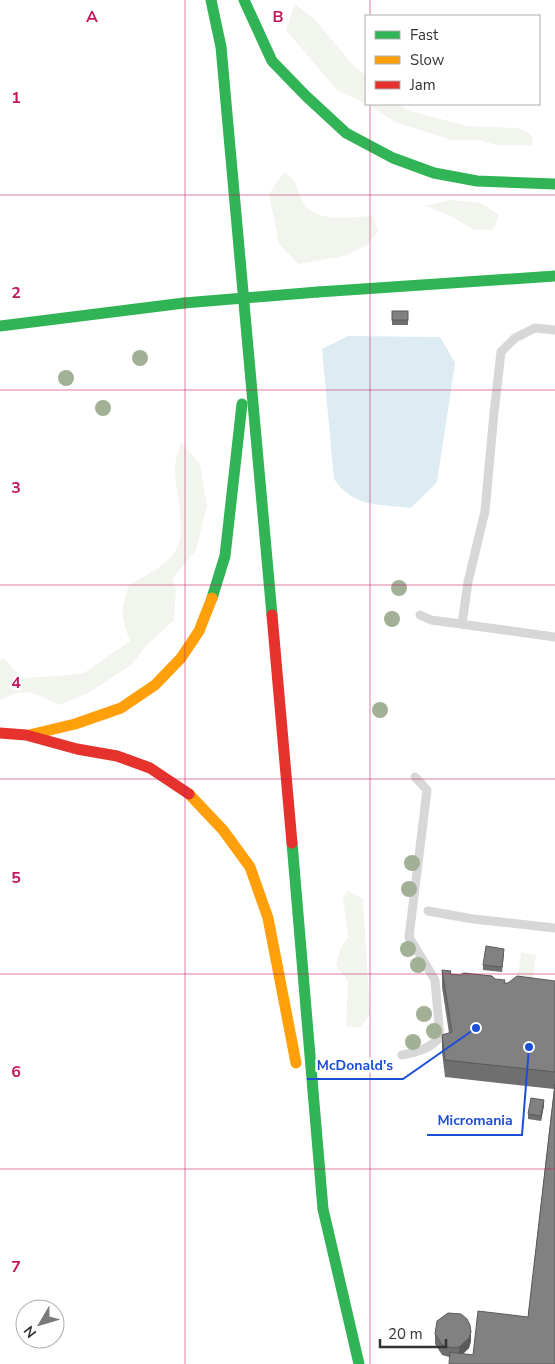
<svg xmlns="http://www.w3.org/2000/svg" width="555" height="1364" font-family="'Nunito Sans',sans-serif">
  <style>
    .green { fill: #f1f5ed }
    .water { fill: #ddebf3 }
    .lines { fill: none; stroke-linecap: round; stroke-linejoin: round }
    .lane { stroke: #d7d7d7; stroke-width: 9 }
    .fast { stroke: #30b455; stroke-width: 11 }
    .slow { stroke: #ff9f0a; stroke-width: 11 }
    .jam { stroke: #e5322d; stroke-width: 11 }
    .fast-bridge { stroke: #30b455; stroke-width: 11 }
    .tree { fill: #a2b095 }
    .wall { fill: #6f6f6f }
    .shaded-wall { fill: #5a5a5a }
    .building { fill: #818181; stroke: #5a5a5a }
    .grid { fill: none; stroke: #c2185b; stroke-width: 1; stroke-opacity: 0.55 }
    .grid-label { font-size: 16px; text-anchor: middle; font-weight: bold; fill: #c2185b; stroke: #fff; stroke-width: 5; stroke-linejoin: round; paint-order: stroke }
    .leader { fill: none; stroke: #1d4ed8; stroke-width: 2 }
    .callout-dot { fill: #1d4ed8; stroke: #fff; stroke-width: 2 }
    .callout-label { font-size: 14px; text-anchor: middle; font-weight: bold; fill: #1d4ed8; stroke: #fff; stroke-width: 5; stroke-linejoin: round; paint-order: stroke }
  </style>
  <rect width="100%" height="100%" fill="#fff"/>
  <g class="green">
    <polygon points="295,4 316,21 352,64 366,76 366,104 337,90 286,30"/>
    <polygon points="367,104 400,104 407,110 467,126 517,128 529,133 532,137 533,145 497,145 478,140 451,140 395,122"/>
    <path d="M284 172C297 181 295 184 301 198 313 225 348 217 373 216L378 231 367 245 344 256 299 264 279 244 269 194Z"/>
    <polygon points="452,200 481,203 499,215 493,230 474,230 449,215 425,206"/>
    <path d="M181 442 200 464 207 506 196 550 172 579 176 589 174 620 146 646 131 665 88 693 59 705C33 693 28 686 0 700V660L4 659 22 678 59 676 84 673 130 641C120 613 120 613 129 585 143 577 160 569 171 557 191 536 174 493 175 468 175 459 179 450 181 442Z"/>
    <polygon points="348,891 363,899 370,1015 359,1028 346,1026 348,981 336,965 341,948 348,937 343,897"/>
    <polygon points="521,952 536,955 532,982 518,979"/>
  </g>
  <path class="water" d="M348 336 440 337 455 363 437 482 411 508C379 504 354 508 334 479L322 349Z"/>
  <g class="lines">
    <g class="lane">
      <polyline points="420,615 431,620 555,637"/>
      <polyline points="462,624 468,582 485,511 494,413 501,352 515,338 535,328 555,330"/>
      <polyline points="428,911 473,919 555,928"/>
      <path d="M402 1055C417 1052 430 1049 440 1037L435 980 409 937 427 790 415 777"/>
    </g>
    <g class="fast">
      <polyline points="211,0 221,47 272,615"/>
      <polyline points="244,0 272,61 306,96 346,133 393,158 434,173 477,181 555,184"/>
      <polyline points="318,292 555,276"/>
      <polyline points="0,326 184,303"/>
      <polyline points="212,598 225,556 242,404"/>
      <polyline points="292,843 323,1209 359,1364"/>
    </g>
    <g class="slow">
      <polyline points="29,735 75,724 121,708 155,685 181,658 199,631 212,598"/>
      <polyline points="189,794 223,830 250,867 268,918 296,1063"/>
    </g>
    <g class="jam">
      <polyline points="272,615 292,843"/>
      <polyline points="0,733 26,735 77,749 117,756 150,768 189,794"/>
    </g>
    <polyline class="fast-bridge" points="184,303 318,292"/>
  </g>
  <g class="tree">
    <circle cx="140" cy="358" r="8"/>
    <circle cx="66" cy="378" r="8"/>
    <circle cx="103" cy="408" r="8"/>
    <circle cx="399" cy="588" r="8"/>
    <circle cx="392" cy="619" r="8"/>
    <circle cx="380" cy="710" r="8"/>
    <circle cx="412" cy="863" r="8"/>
    <circle cx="409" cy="889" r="8"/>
    <circle cx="408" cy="949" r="8"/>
    <circle cx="418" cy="965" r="8"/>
    <circle cx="424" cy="1014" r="8"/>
    <circle cx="434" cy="1031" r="8"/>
    <circle cx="413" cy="1042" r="8"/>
  </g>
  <g class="wall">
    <rect x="392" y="311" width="16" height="14"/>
    <polygon points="504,954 502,972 483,970 483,965"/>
    <polygon points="442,970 451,974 495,979 505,983 555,981 555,1364 449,1357 442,1355 435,1344 435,1334 471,1341 469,1348 463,1354 473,1355 528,1317 554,1089 445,1077 442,1052 442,1035 449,1033 442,987"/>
    <polygon points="544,1105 541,1121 528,1119 528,1114"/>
  </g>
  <g class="shaded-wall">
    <polygon points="544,1100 544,1105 541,1121 541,1116"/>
    <polygon points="471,1332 471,1341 469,1348 459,1357 459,1347"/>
  </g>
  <g class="building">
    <rect x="392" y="311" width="16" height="9"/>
    <polygon points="486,946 504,949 502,967 483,965"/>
    <polygon points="442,970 451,971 450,974 460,975 464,973 492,976 495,979 505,980 504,983 508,983 517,976 555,981 555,1072 445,1060 442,1035 452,1032"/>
    <polygon points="555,1084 555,1364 449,1364 450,1352 473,1355 478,1311 528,1317"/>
    <polygon points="531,1098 544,1100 541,1116 528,1114"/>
    <polygon points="448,1313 461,1314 467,1319 470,1325 471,1332 469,1338 459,1347 452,1348 442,1345 435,1334 437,1321"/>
  </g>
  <path class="grid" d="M185 0V1364M370 0V16M370 104V1364M0 195H555M0 390H555M0 585H555M0 779H555M0 974H555M0 1169H555"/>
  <g class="grid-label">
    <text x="92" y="22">A</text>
    <text x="278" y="22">B</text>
    <text x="16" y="103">1</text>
    <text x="16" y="298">2</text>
    <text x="16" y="493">3</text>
    <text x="16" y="688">4</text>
    <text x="16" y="883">5</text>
    <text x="16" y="1077">6</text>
    <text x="16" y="1272">7</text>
  </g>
  <path class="leader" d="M476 1028L403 1079H307M529 1047L522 1135H427"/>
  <g class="callout-dot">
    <circle cx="476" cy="1028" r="5"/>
    <circle cx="529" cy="1047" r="5"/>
  </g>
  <g class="callout-label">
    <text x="355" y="1070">McDonald's</text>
    <text x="475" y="1125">Micromania</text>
  </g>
  <rect x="365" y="15" width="175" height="90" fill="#ffffff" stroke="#adadad"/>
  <rect x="375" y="31" width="25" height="8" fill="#30b455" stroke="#adadad"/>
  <text x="410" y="40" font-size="15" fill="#333333">Fast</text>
  <rect x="375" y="56" width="25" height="8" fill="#ff9f0a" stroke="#adadad"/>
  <text x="410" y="65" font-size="15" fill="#333333">Slow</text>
  <rect x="375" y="81" width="25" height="8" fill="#e5322d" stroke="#adadad"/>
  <text x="410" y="90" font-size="15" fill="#333333">Jam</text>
  <g transform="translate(40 1324) rotate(232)"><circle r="24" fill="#ffffff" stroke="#adadad"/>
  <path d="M0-4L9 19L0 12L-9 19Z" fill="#7a7a7a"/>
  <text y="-8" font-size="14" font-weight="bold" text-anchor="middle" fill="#333333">N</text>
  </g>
  <path d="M380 1339v8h66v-8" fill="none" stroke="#333333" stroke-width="2.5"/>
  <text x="388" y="1339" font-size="15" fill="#333333" stroke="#ffffff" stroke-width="4" paint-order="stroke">20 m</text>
</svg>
